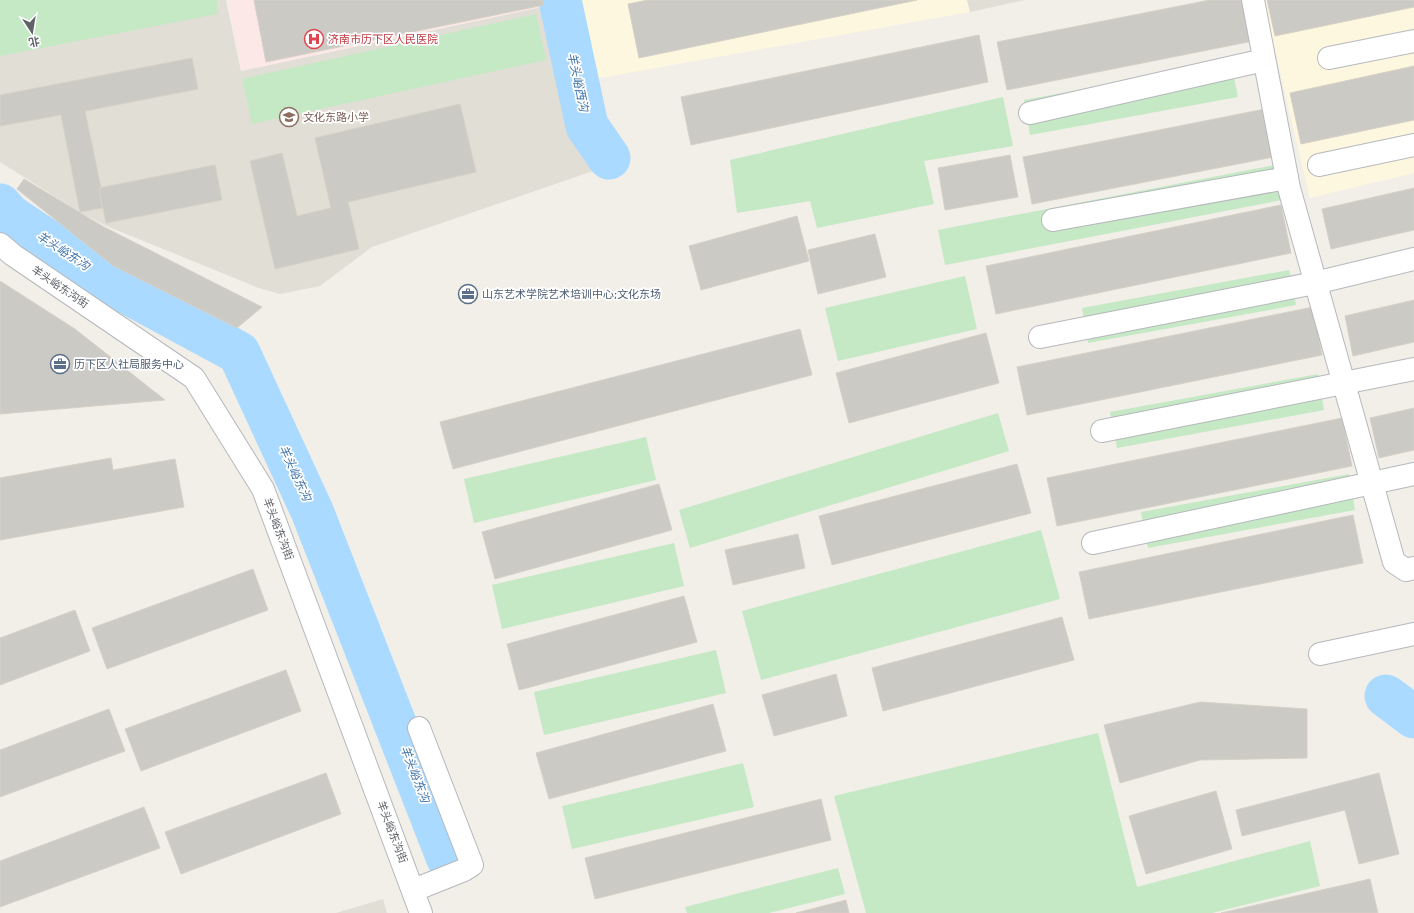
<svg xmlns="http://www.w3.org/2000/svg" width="1414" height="913" font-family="Rubik,'Noto Sans SC',sans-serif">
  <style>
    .commercial { fill: #fef7e0 }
    .education { fill: #e1ded6 }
    .medical { fill: #fce8e6 }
    .green { fill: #c5e8c5 }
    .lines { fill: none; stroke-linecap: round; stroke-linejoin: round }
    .river { stroke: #aadaff; stroke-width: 43 }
    .building { fill: #cccac5; stroke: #d6d1c6 }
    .minor-casing { stroke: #b5b8bc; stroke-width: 24 }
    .minor { stroke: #fff; stroke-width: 22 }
    .labels { text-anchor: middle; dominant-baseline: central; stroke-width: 3.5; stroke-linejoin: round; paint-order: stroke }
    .health-label { font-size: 11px; fill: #be3a42; stroke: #fff; text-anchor: start }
    .education-label { font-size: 11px; fill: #785e54; stroke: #fff; text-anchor: start }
    .street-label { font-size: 11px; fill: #5f6368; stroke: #fff }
    .service-label { font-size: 11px; fill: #4e5e75; stroke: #fff; text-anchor: start }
    .water-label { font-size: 12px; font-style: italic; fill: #4174aa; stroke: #fff }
  </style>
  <rect width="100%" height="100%" fill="#f1efe8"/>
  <g class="commercial">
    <polygon points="578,0 967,0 970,12 594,79"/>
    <polygon points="1263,0 1414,0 1414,173 1310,198"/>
  </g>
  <g class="education">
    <polygon points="0,0 226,0 241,71 546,6 593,171 372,247 320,286 280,294 259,288 104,225 78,211 0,162"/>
    <polygon points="967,0 1025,0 970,12"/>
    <polygon points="383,899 387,913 336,913"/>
  </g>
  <polygon class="medical" points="228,0 545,0 546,6 241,71"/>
  <g class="green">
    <polygon points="0,0 217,0 218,14 0,56"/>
    <polygon points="536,14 546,60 252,124 242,79"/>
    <polygon points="1231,62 1238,97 1030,135 1024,100"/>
    <polygon points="1003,97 1013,146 924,161 934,204 817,228 810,201 737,213 730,160"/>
    <polygon points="1275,165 1282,200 945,265 938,230"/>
    <polygon points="1289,270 1296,305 1088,343 1082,308"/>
    <polygon points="965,276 977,329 838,361 825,308"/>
    <polygon points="1318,374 1324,410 1117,448 1110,412"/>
    <polygon points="998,413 1009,451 690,548 679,510"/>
    <polygon points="646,437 656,480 474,523 464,479"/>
    <polygon points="1349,474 1355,510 1148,548 1141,512"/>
    <polygon points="1041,530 1060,599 761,680 742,611"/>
    <polygon points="674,543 684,586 502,629 492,585"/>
    <polygon points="716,650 726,693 544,735 534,692"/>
    <polygon points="1098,733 1137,887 1310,841 1320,886 1212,913 866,913 834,796"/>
    <polygon points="743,763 754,807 572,849 562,806"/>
    <polygon points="838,868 845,894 769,913 687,913 685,907"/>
  </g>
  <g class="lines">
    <g class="river">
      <polyline points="560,0 587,126 609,158"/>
      <polyline points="0,205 10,216 117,287 239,353 312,511 448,859"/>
      <polyline points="1386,696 1414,717"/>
    </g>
  </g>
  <g class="building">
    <polygon points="254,0 543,0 544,5 266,62"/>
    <polygon points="648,0 917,0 639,58 628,4"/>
    <polygon points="1210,0 1245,0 1253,41 1007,90 997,42"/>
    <polygon points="1267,0 1414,0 1414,7 1275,36"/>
    <polygon points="979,35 988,82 691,145 681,97"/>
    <polygon points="192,58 198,89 85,111 101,188 99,188 102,208 80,212 61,115 0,126 0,95"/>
    <polygon points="1414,66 1414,120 1301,144 1290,93"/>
    <polygon points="460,104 476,172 348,202 359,249 275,269 250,161 282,153 297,216 331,208 315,138"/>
    <polygon points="1270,108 1279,156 1032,204 1023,157"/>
    <polygon points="1010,155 1018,197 945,210 938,168"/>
    <polygon points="215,165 222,200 106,223 99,188"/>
    <polygon points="24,179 104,227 262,307 237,328 112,265 17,189"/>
    <polygon points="1414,188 1414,230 1331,249 1322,209"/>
    <polygon points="1281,205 1291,253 996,314 986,266"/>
    <polygon points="797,216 809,261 701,290 689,246"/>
    <polygon points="875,234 886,277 818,294 808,250"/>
    <polygon points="0,281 75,329 165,400 0,414"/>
    <polygon points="1414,300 1414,342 1353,356 1345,316"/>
    <polygon points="1313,307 1322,355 1027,415 1017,367"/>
    <polygon points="800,329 812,375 453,469 440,422"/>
    <polygon points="986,333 999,383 849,423 836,373"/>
    <polygon points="1414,408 1414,450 1379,458 1370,418"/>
    <polygon points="1342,418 1352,466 1057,526 1047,478"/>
    <polygon points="111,458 113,470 175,459 184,507 0,540 0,478"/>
    <polygon points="1017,464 1031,513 832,565 819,516"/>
    <polygon points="659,484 672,530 495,579 482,532"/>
    <polygon points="1353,515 1363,563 1089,619 1079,572"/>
    <polygon points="798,534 805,568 733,585 725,550"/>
    <polygon points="253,569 268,610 107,669 92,628"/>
    <polygon points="684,596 697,642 519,690 507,644"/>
    <polygon points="75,610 90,651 0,685 0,638"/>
    <polygon points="1062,617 1074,660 883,711 872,668"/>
    <polygon points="286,670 301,711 141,771 125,729"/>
    <polygon points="836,674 847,716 774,736 762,695"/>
    <polygon points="1200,702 1307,709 1307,758 1200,760 1120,783 1104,725"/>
    <polygon points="713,704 726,751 549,799 536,753"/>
    <polygon points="109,709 125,751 0,797 0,750"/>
    <polygon points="326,773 341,814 181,874 165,832"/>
    <polygon points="1379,773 1399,854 1359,864 1345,810 1242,836 1236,810"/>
    <polygon points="1216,791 1232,849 1146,874 1129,816"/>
    <polygon points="821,799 831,840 595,899 585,858"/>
    <polygon points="144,807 160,848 0,907 0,861"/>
    <polygon points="1370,879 1378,913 1221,913"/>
    <polygon points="846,900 849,913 796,913"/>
  </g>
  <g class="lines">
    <defs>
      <g id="minor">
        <polyline points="1253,0 1289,188 1394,562 1406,570 1414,568"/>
        <polyline points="1329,58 1414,41"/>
        <polyline points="1030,113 1264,60"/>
        <polyline points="1319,165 1414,145"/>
        <polyline points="1053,220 1287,178"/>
        <polyline points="0,244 13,255 194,378 263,489 421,913"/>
        <polyline points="1040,337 1315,283 1414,259"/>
        <polyline points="1102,431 1414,369"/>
        <polyline points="1093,543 1414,474"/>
        <polyline points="1320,654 1414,634"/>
        <polyline points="414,890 464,870 472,865 419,728"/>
      </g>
    </defs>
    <use href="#minor" class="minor-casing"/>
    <use href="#minor" class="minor"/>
  </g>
  <defs>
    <symbol id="hospital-ring" viewBox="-11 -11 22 22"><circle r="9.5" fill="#fff" stroke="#e0444e" stroke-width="1.5"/><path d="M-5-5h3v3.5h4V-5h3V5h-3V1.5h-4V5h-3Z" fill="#e0444e"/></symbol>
    <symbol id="school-ring" viewBox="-11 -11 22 22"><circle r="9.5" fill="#fff" stroke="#8d6e63" stroke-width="1.5"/><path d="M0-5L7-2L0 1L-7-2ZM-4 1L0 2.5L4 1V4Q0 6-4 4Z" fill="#8d6e63"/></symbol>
    <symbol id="office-ring" viewBox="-11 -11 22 22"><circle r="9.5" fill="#fff" stroke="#5c6f8a" stroke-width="1.5"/><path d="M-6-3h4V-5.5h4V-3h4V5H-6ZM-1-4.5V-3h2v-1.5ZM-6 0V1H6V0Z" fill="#5c6f8a"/></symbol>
  </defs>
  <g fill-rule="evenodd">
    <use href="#hospital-ring" x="303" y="28" width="22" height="22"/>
    <use href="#school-ring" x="278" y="106" width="22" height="22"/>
    <use href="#office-ring" x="457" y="283" width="22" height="22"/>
    <use href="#office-ring" x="49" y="353" width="22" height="22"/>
  </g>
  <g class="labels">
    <g class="health-label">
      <text x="328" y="39">济南市历下区人民医院</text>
    </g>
    <g class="education-label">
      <text x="303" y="117">文化东路小学</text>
    </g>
    <g class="street-label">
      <text transform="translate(60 287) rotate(34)">羊头峪东沟街</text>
      <text transform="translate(278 529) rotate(69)">羊头峪东沟街</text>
      <text transform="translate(392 832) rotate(69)">羊头峪东沟街</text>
    </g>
    <g class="service-label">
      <text x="482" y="294">山东艺术学院艺术培训中心;文化东场</text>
      <text x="74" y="364">历下区人社局服务中心</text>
    </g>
    <g class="water-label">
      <text transform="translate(578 82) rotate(78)">羊头峪西沟</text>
      <text transform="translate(63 251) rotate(33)">羊头峪东沟</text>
      <text transform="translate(295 473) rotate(65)">羊头峪东沟</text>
      <text transform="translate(415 774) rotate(69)">羊头峪东沟</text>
    </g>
  </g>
  <g transform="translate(32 32) rotate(168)" stroke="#ffffff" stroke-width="3" paint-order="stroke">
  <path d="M0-3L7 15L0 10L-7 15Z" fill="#5f6368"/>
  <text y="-6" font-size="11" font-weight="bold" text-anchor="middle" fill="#5f6368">北</text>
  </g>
</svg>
